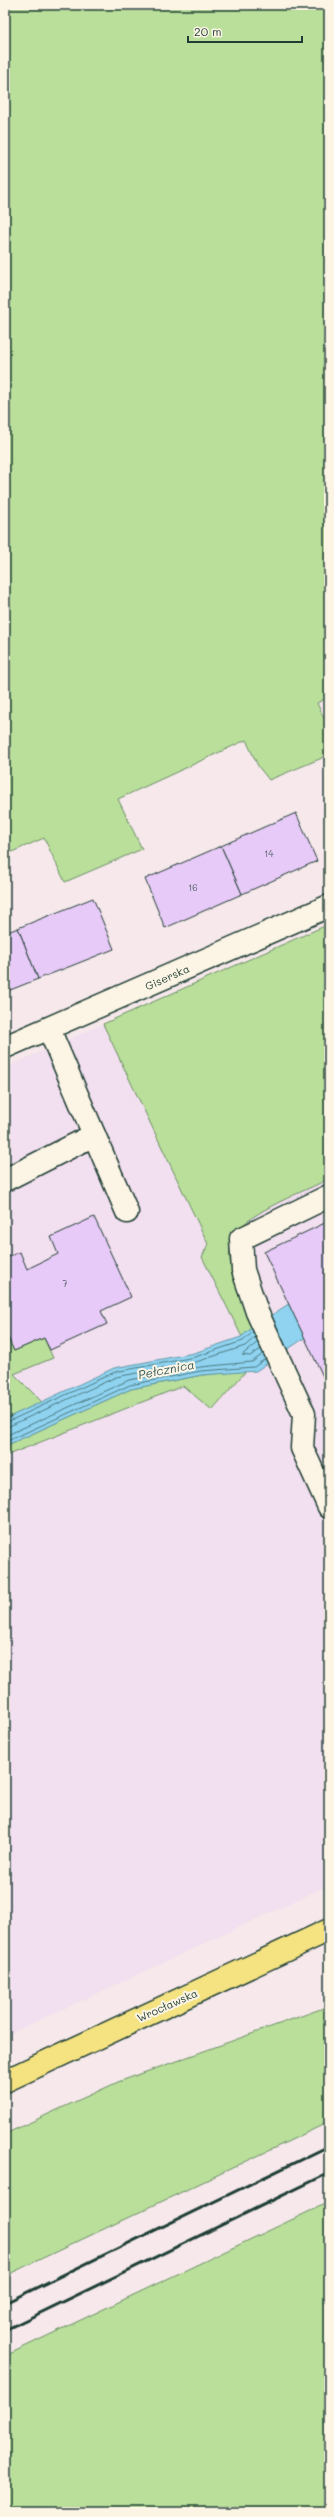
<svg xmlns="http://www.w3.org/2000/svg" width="334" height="2517" font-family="Mali,sans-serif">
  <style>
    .built { fill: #f2dfef }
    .green { fill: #b9df9a; stroke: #6c8e67 }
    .water { fill: #8fd3f1; stroke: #6297a5 }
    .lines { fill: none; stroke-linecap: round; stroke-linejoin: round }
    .shore { stroke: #4c7980; stroke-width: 1 }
    .building { fill: #e8caf8; stroke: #1f3d34 }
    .minor-casing { stroke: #1f3d34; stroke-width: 25 }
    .major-casing { stroke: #1f3d34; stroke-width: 25 }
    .minor { stroke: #fcf5e5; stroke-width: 22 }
    .major { stroke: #f5e382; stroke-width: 22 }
    .rail { stroke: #1f3d34; stroke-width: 3 }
    .labels { text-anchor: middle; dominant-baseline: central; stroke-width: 4; stroke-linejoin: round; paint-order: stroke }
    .number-label { font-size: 9px; fill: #516065 }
    .street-label { font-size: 11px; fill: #1f3d34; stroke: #fcf5e5 }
    .water-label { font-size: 12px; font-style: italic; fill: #355b5a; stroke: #fcf5e5 }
  </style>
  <rect width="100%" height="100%" fill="#f6e8eb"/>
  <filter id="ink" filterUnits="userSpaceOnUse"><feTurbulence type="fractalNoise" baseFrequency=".025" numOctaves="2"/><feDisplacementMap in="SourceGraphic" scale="8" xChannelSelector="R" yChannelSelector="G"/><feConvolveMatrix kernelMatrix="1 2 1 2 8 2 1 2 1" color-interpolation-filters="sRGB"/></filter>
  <g filter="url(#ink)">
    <polygon class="built" points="329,942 329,1885 5,2036 5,1456 183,1386 213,1410 254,1362 241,1337 194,1353 114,1368 42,1402 14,1374 5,1377 5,1068 103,1024 110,1038"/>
    <g class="green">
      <polygon points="5,5 329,5 329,697 317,703 329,729 329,747 322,758 269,780 258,766 246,740 118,799 142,849 65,882 44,838 5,855"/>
      <path d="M329 924V1183L324 1181C300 1194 240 1214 231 1242 224 1263 244 1307 253 1327L242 1337 202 1257 208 1244 103 1024Z"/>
      <polygon points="5,1331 14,1351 44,1338 53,1358 14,1374 42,1402 5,1419"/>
      <polygon points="246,1371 212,1410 183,1386 5,1456 5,1446 131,1389 202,1375"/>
      <polygon points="329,2006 329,2122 5,2276 5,2134 118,2082"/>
      <polygon points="329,2202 329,2512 5,2512 5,2356"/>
    </g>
    <polygon class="water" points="329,1289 329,1327 303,1339 256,1371 202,1375 131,1389 5,1446 5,1419 114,1368 194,1353 241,1337 253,1327 287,1305"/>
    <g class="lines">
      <g class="shore">
        <polyline points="258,1342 242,1355 250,1356 261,1349"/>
        <polyline points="5,1423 115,1372 195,1357 243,1341 253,1332"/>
        <polyline points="5,1428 116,1377 196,1362 245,1346 255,1337"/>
        <polyline points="5,1436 129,1380 201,1367 252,1362 263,1354"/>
        <polyline points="5,1442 130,1385 201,1371 254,1367 265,1359"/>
      </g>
    </g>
    <g class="building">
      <polygon points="296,813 317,861 242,894 221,846"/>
      <polygon points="221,846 242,894 165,928 145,879"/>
      <polygon points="93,898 114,949 38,979 18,928"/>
      <polygon points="18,928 38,979 5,992 5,933"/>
      <polygon points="94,1217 131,1297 101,1311 107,1324 50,1350 44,1338 14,1351 5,1331 5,1258 20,1252 27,1269 58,1254 51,1237"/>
      <polygon points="329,1221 329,1389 264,1252"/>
    </g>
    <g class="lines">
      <defs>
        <g id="minor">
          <polyline points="49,1029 127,1212"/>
          <polyline points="5,1047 329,906"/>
          <polyline points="5,1180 94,1135"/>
          <polyline points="329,1196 241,1239 243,1270 257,1312 304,1414 302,1448 329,1507"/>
        </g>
        <polyline id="major" points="5,2081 329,1930"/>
      </defs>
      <use href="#minor" class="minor-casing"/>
      <use href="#major" class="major-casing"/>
      <use href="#minor" class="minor"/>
      <use href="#major" class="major"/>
      <g class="rail">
        <polyline points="5,2303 329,2146"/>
        <polyline points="5,2330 329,2173"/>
      </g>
    </g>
  </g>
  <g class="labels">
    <g class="number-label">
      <text x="269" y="853">14</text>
      <text x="193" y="887">16</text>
      <text x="65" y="1283">7</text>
    </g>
    <g class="street-label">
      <text transform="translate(167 977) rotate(-24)">Giserska</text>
      <text transform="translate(167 2005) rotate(-24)">Wrocławska</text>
    </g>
    <g class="water-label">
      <text transform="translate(166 1369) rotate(-11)">Pełcznica</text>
    </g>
  </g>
  <rect width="334" height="2517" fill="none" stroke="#fcf5e5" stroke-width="20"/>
  <rect x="10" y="10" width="314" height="2497" fill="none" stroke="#1f3d34" stroke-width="1.5" filter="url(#ink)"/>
  <path d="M188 36v6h114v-6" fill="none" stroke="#1f3d34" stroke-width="2"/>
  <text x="194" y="36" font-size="12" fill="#1f3d34" stroke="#fcf5e5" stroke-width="3" paint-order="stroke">20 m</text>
</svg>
